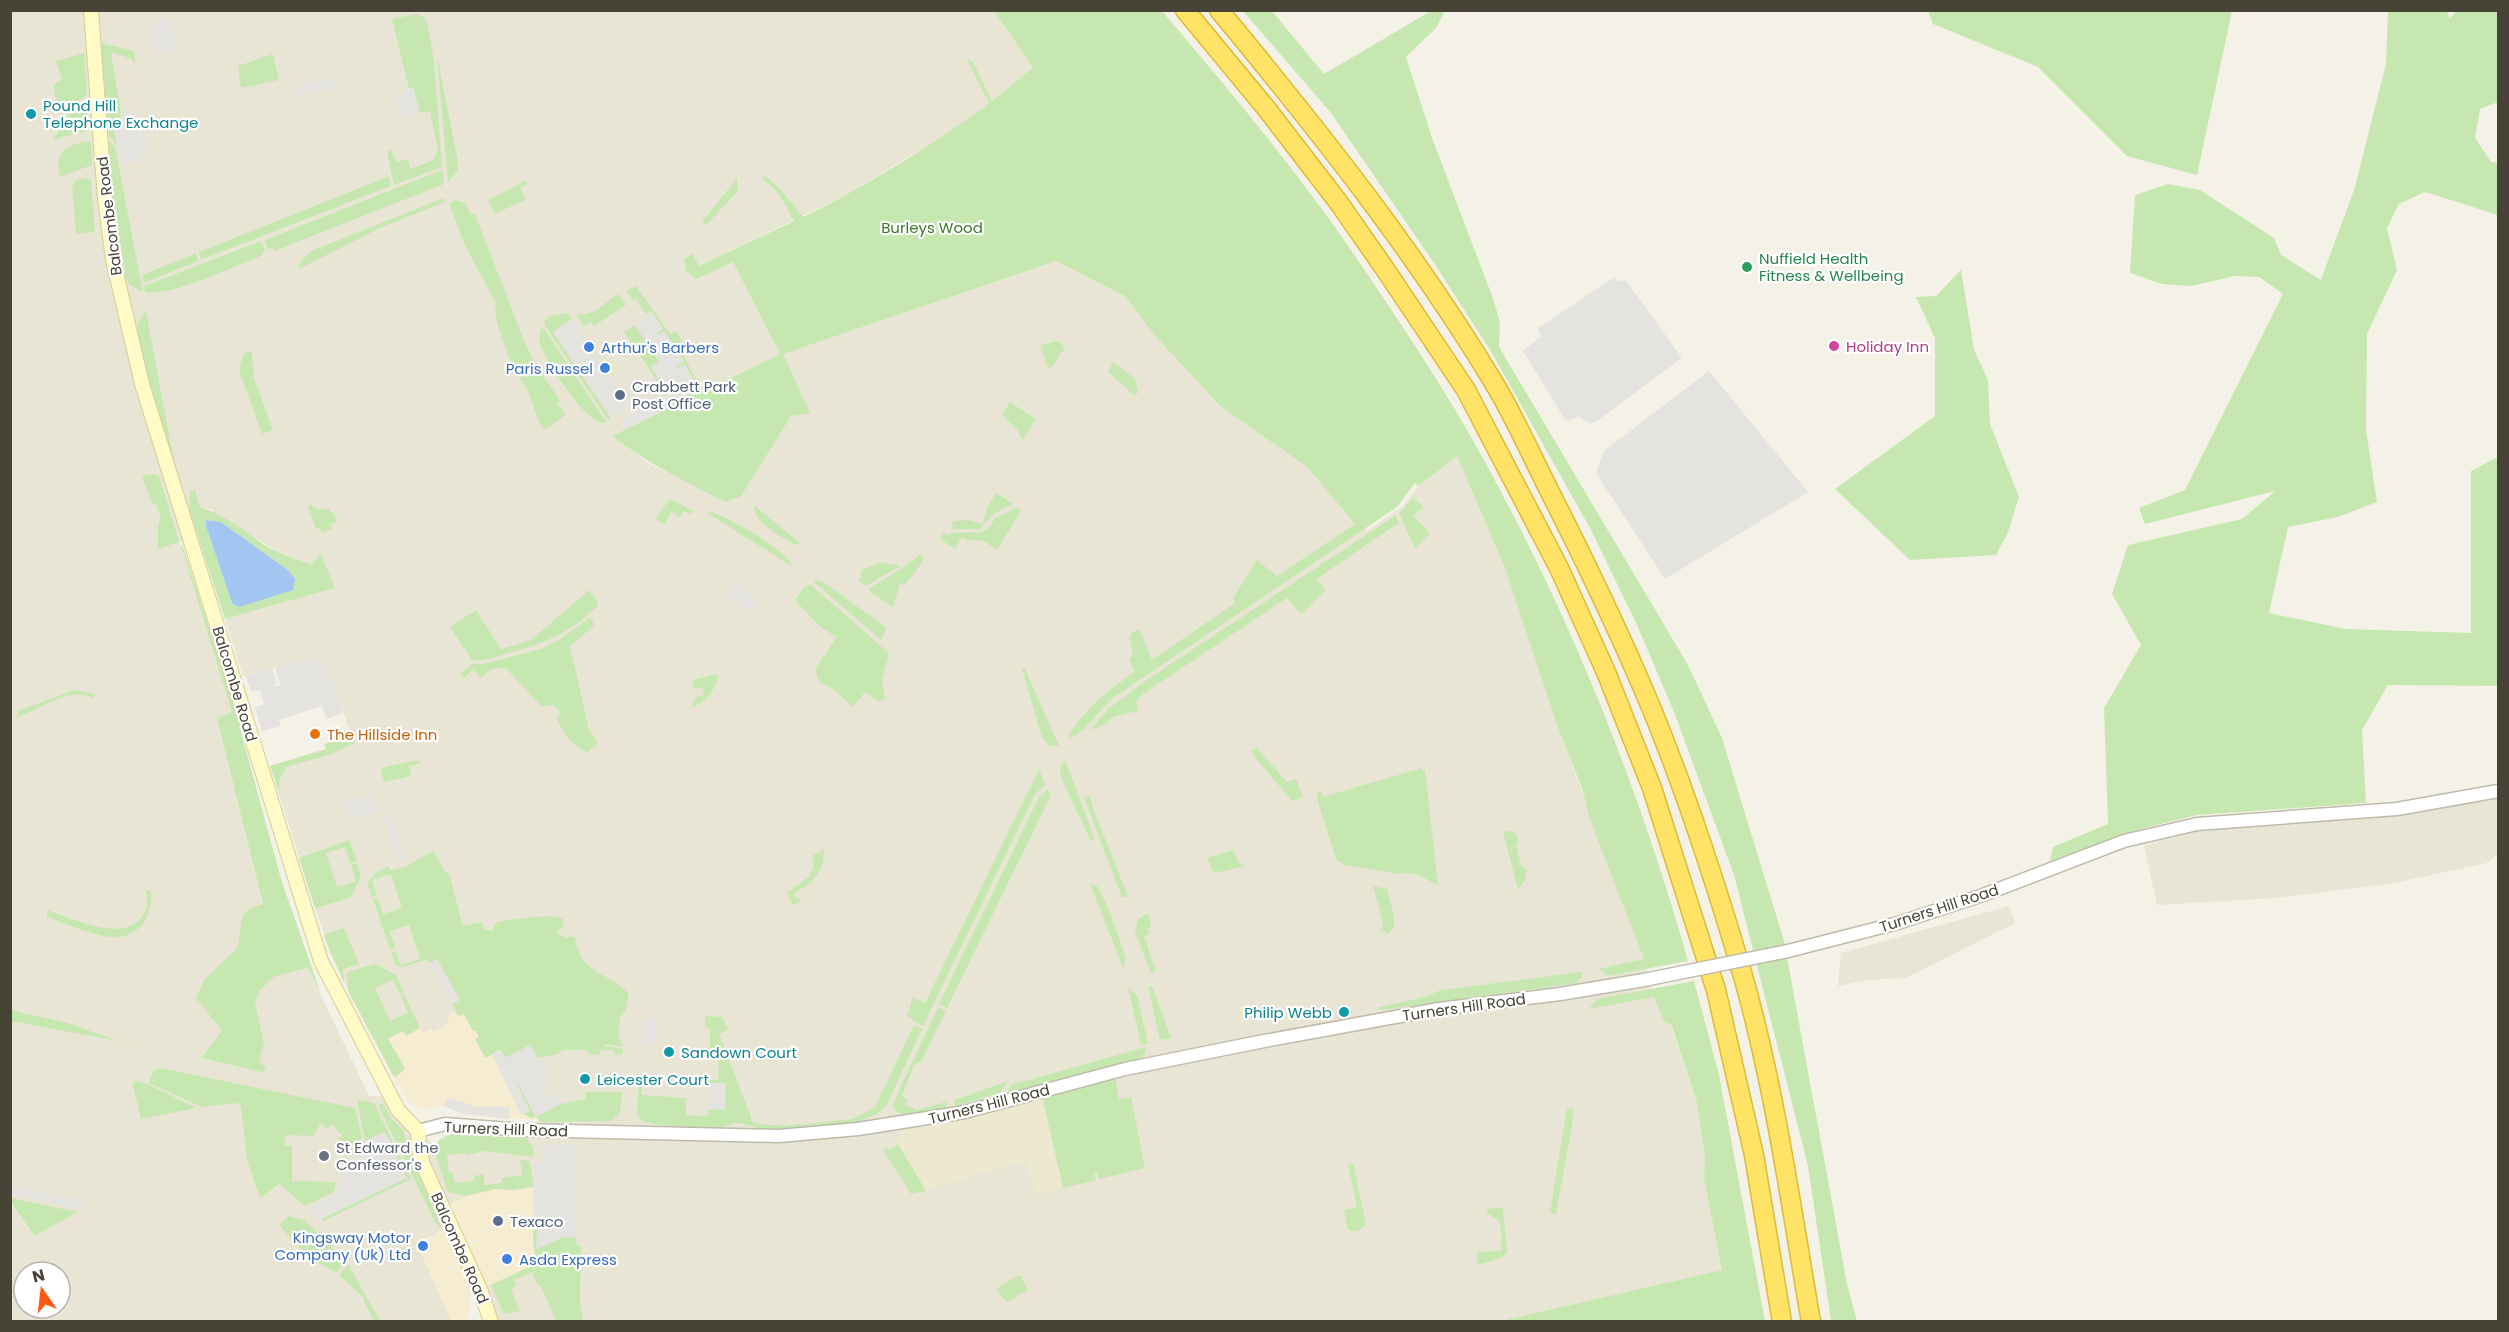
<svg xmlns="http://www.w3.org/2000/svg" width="2509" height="1332" font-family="Poppins,sans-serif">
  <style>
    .residential { fill: #e8e5d5; fill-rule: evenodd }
    .commercial { fill: #f6ecd2 }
    .education { fill: #ede9d1 }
    .green { fill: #c6e8b0; fill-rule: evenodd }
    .parking { fill: #e5e3df }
    .water { fill: #a3c5f1 }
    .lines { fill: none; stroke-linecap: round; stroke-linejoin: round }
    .tertiary-casing { stroke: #bfbbaa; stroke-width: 15 }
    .secondary-casing { stroke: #d4cd97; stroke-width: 16 }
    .motorway-casing { stroke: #deba36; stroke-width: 21 }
    .tertiary { stroke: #fff; stroke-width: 12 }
    .secondary { stroke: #fffac6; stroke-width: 14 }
    .motorway { stroke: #fee367; stroke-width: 18 }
    .tertiary-bridge-casing { stroke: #bfbbaa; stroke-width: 15; stroke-linecap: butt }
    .tertiary-bridge { stroke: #fff; stroke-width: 12 }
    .culture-dot { fill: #0f9aa8; stroke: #fff; stroke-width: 2 }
    .leisure-dot { fill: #2e9e5b; stroke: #fff; stroke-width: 2 }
    .hotel-dot { fill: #d1479c; stroke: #fff; stroke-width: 2 }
    .shop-dot { fill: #3f7fe0; stroke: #fff; stroke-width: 2 }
    .service-dot { fill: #5c6f8a; stroke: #fff; stroke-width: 2 }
    .food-dot { fill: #e8710a; stroke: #fff; stroke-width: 2 }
    .worship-dot { fill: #6b7280; stroke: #fff; stroke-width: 2 }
    .labels { text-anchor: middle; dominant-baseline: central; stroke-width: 4.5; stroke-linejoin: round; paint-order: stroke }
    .culture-label { font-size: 15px; fill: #0d838f; stroke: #fff; text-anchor: start }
    .street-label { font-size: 15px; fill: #474336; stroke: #fff }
    .park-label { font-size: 15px; fill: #3b7928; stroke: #fff }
    .leisure-label { font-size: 15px; fill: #27864d; stroke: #fff; text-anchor: start }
    .hotel-label { font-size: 15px; fill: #b23c85; stroke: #fff; text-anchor: start }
    .shop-label { font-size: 15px; fill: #366cbe; stroke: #fff; text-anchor: start }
    .service-label { font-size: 15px; fill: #4e5e75; stroke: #fff; text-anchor: start }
    .food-label { font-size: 15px; fill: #c56008; stroke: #fff; text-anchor: start }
    .worship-label { font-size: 15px; fill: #5b616d; stroke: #fff; text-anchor: start }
  </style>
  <rect width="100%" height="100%" fill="#f4f2e7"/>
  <g class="residential">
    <path d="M10 11H994L1033 68 988 105 957 127 853 191 724 254 733 261 780 354 612 436 650 464 725 502 782 354 1056 261 1125 296 1157 338 1220 406 1307 467 1355 524 1368 530 1403 506 1422 482 1457 455 1505 568 1558 728 1619 889 1644 960 1654 997 1670 1024 1696 1099 1705 1157 1704 1179 1722 1270 1726 1321H491L480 1289 537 1263 533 1242 534 1187 501 1190 494 1189 451 1225 417 1243 451 1321H11ZM191 502 200 508 211 509 223 519 280 553 311 564 321 555 335 588 225 619 243 676 306 659 328 667 349 729 335 735 336 740 324 744 326 749 270 766 330 953 372 1036 434 1032 447 1025 450 1019 448 1016H458L473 1031 485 1058 501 1050 538 1120 526 1138 452 1134 445 1136 435 1146 418 1131 390 1096H369L276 901 263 904 218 718 233 713 179 542 197 535 189 509ZM24 1272H60V1308H24Z"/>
    <polygon points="2498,792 2498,854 2487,863 2394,883 2276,898 2157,905 2144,846 2207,828"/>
    <polygon points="2009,906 2015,923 1906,978 1868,980 1838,986 1841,953"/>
  </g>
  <g class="commercial">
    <polygon points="456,1012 459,1016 464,1014 473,1030 475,1030 479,1037 475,1039 485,1058 501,1050 538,1120 466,1115 444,1106 433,1109 420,1108 407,1101 372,1036 414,1019 423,1033 431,1029 434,1032 447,1025 446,1023 450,1019 448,1016"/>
    <polygon points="534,1187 533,1242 537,1263 480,1289 470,1297 468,1321 451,1321 417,1243 451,1225 442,1207 467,1196 494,1189 513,1190"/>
  </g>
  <polygon class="education" points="1043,1100 1063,1188 1036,1195 1026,1161 950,1182 926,1191 898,1144 903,1131"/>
  <g class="green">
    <path d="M994 11H1162C1228 89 1295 168 1353 253 1397 318 1442 384 1480 453 1569 613 1638 784 1688 961L1608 976 1598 969 1644 959 1589 817 1583 791 1558 728 1505 568 1457 456 1418 486 1415 483 1397 507 1113 698C1099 710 1086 733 1070 738L1069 735C1088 705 1107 692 1135 671L1129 660 1133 654 1129 637 1132 633 1139 629 1152 660 1235 603 1233 598 1257 560 1277 576 1355 524 1307 467 1220 406 1157 338 1125 296 1056 261 783 354 810 413 791 416 741 496 725 502C685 482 647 463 612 436L673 406 675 366 683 362 678 352 669 356 668 353 675 349 656 334 663 329 651 311 646 314 636 299 633 301 626 291 636 286 670 334 677 331 686 350 682 352 702 392 780 354 733 262 696 279 686 271 684 260 692 253 699 266 794 221C788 209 775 184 762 180L765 175 782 191 803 217C867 186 928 147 986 106L989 103 966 58 973 62 992 101 1033 68Z"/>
    <polygon points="1243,11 1272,11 1324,74 1431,11 1445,11 1436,28 1406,57 1432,138 1494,301 1500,323 1499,347 1688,665 1722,738 1784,941 1847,1284 1857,1321 1831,1321 1808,1166 1734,875 1674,712 1637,625 1591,530 1492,353 1434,263 1331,113"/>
    <polygon points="1928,11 2232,11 2197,175 2127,156 2038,67 1933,24"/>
    <polygon points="2388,11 2447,11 2450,18 2457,11 2498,11 2498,102 2480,109 2475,138 2491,162 2498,163 2498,215 2425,192 2399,204 2387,228 2397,270 2367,334 2366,430 2377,502 2338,517 2288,527 2269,613 2346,629 2471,633 2471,471 2498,457 2498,686 2388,685 2362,730 2366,803 2197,815 2144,828 2050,861 2053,847 2108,824 2104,708 2141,645 2112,594 2128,545 2242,519 2275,491 2145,524 2139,508 2185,490 2283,294 2259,277 2235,276 2191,286 2162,284 2130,273 2135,195 2168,184 2200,190 2274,238 2281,255 2321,280 2355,187 2386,64"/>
    <polygon points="416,14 424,17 428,26 434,61 442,167 394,185 387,152 391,150 396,162 408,159 410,169 432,161 438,151 430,111 420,113 413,88 409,89 392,19"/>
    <polygon points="101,43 134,51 136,62 133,63 132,59 111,52 123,126 114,129 117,145 109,135"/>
    <path d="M84 53 87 94C79 103 69 105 58 101L55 97 54 85 62 79 56 61Z"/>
    <polygon points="273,54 279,80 241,88 238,66"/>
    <polygon points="437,56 458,162 458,170 448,182"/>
    <polygon points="82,109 87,112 90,130 53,140 68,115"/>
    <polygon points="106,138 115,147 143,292 130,285 126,277 114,208"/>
    <path d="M88 141 91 143 92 165 60 177C54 153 65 145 88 141Z"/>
    <polygon points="442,170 444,183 442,185 274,251 273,248 268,250 265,240"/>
    <polygon points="389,176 391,186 201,260 199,252"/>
    <polygon points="82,178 89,179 91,182 95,232 76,234 72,187 74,182"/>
    <polygon points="737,178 738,191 706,225 702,222"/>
    <polygon points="526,181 528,184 520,188 526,200 494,214 488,200"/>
    <polygon points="444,198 445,202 380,228 299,269 301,260 311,251"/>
    <polygon points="455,200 465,203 471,215 475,214 526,346 536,365 560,400 557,403 565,413 563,417 545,430 539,422 528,391 511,364 497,323 495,302 464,243 449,203"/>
    <path d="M261 241 265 251 262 253 263 255C235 266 172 297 145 292L144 286Z"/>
    <polygon points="196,253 198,261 144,283 142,275"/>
    <polygon points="1961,270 1974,350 1988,380 1990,424 2019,497 2008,532 1996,555 1910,560 1835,489 1935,416 1935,338 1916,297 1936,296"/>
    <path d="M619 294 626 305 594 326 591 322 584 326 576 314C594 317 604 302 619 294Z"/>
    <polygon points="146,311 176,473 172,468 138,340 138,323"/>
    <polygon points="567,313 572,319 553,332 611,418 608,420 546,327 544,322 549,316"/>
    <polygon points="635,325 659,361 651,367 661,383 659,384 624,332"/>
    <path d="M542 326 606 422 604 423C586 425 542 357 539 340 539 335 540 331 542 326Z"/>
    <polygon points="1057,341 1063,345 1064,352 1061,352 1053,366 1048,368 1040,345"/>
    <polygon points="248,351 252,353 254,378 273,430 262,434 239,370 243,354"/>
    <polygon points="1113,362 1135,379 1138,392 1135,396 1108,372"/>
    <polygon points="1010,402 1036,419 1022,440 1016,428 1002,415"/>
    <polygon points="153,474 159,476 179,542 158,549 158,524 161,520 157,505 152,503 142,476"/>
    <path d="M195 490 200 508C219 510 249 535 266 546 280 554 296 559 311 564L321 554 335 588 225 619 189 509C191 503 189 497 190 491ZM206 520 221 522 288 570 295 579 239 607 232 603 206 526Z"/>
    <polygon points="996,493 1013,504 994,514 980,529 951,529 953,521 968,520 983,524 987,507"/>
    <polygon points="1413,498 1424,507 1413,515 1430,534 1415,548 1399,513"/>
    <polygon points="670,499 693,511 692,514 683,511 679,517 672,512 664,524 655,519"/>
    <polygon points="311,505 317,510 329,509 331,513 333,512 337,522 331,524 332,529 322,533 320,528 316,529 308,506"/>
    <path d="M754 505 800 543 799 544 796 545C780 535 755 526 754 505Z"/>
    <polygon points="1017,507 1021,511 997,550 984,541 967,540 962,537 955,549 940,539 942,533 949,535 950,533 982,532 989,528 995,518"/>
    <path d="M711 512C726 515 790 553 793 567L707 513Z"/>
    <polygon points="1396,515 1399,523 1316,579 1326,590 1301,614 1287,598 1143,694 1136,701 1138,711 1112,717 1105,724 1090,731 1108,709 1148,679"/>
    <polygon points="182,544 231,695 281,879 321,994 308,968 275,976 259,991 255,1003 264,1044 259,1060 266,1069 263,1072 201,1058 222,1031 196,998 204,980 238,947 242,916 249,909 263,904 217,718 232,712 181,547"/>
    <polygon points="922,553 923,561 906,584 900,583 893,607 870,592 869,588 898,571"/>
    <polygon points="881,562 901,566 866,586 859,581 862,570"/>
    <polygon points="816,580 823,582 887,628 881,640 813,581"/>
    <polygon points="811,585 889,653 882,680 885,699 879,702 865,692 853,707 833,689 819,682 815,669 837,637 820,627 795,600 804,587"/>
    <path d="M589 590 598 602 597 607C567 634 547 643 509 653 496 656 485 662 472 660L450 627 476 610 501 649 531 640Z"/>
    <path d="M590 618 595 625 570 646 589 730 598 743 588 752C577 750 558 729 557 717L561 713 554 705 542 707 506 668 491 669 481 678 473 670 463 679 461 673 472 664H483L541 649 562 638Z"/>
    <polygon points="1022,669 1025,669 1059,746 1050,746 1042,738"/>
    <path d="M718 674C718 688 704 704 691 708L696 697 704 695 702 687 694 689 692 680Z"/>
    <path d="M74 690 96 694 93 698C69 686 40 709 17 718L18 711Z"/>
    <polygon points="349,729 355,743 329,755 286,767 280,779 279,792 270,766 326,749 324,744 336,740 335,735"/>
    <polygon points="1257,748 1287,782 1296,779 1303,797 1292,801 1253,755 1251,751"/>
    <polygon points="416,760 421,763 409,766 411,776 384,782 381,768"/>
    <polygon points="1065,760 1095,839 1091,841 1062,780 1060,769"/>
    <path d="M1422 768V771L1425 770 1438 885C1423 879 1418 870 1399 874L1345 865 1336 859 1317 799 1318 792 1321 791 1323 797Z"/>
    <polygon points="1039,769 1045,785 1035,794 923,1026 907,1016 913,997 925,1003"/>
    <polygon points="1048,789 1051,795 947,1008 939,1004 1039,797"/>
    <polygon points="1090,796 1093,808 1128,897 1122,897 1084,798"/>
    <polygon points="1511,831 1515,832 1519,840 1516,845 1521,865 1527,870 1525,881 1518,890 1503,832"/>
    <polygon points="349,840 357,861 350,863 345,847 326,853 337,887 356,881 351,865 357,863 361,877 350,898 315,908 299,858"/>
    <path d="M824 849C824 871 814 884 793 893L795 897 802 901 793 905 787 893 810 876 809 874 813 869V855Z"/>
    <polygon points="1233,850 1238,862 1246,866 1219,872 1212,871 1207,858"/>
    <path d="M433 851 444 870 449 874 463 926 483 922 484 929 492 931 497 922C509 920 555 913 563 919L564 925 556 932 566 938 570 936 577 938 575 941C584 977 609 971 629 994L625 1012 620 1017C619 1028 617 1037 623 1047L605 1044 604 1046 623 1049V1054L616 1055 612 1050H602L598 1055H590L587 1050H563L558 1054 537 1058 530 1045 505 1058 500 1050 485 1058 475 1039 479 1037 475 1030 473 1031 464 1014 458 1016 452 1004 459 1000 437 959 430 963 427 959 404 967 396 966 391 953 396 951 401 965 420 959 409 925 390 931 395 948 390 950 373 899 378 898 383 914 402 908 391 874 372 880 377 895 372 897 367 883 376 873 388 866 391 871 407 866Z"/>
    <polygon points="1090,883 1098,887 1108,908 1126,958 1123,968"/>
    <polygon points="1373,886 1387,889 1394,916 1394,928 1386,935 1385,931 1380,932 1383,923"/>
    <path d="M145 889 151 891C153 911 143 934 120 937 103 940 63 923 47 917V910C72 918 124 944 142 916 148 908 148 899 145 889Z"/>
    <polygon points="1148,913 1151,925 1148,929 1149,934 1144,936 1156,972 1151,973 1135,932 1138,919"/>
    <polygon points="344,928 359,964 343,969 344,983 324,936 327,933"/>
    <polygon points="375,964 396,975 404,992 400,994 393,980 375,988 390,1021 408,1013 401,996 404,994 420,1028 406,1036 403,1031 388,1039 405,1068 402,1072 394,1077 348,991 347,972"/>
    <polygon points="1582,972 1582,978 1576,983 1382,1010 1376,1008 1424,997 1441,990"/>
    <polygon points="1694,981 1719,1075 1765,1321 1501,1321 1722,1270 1704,1179 1705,1157 1696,1099 1671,1024 1665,1023 1654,997 1589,1009 1597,999"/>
    <polygon points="1152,986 1171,1038 1160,1040 1148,987"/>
    <polygon points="1128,987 1137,996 1148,1043 1141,1045"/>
    <polygon points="938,1007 946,1011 921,1061 914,1065 902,1096 907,1100 905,1105 917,1110 946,1102 947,1108 902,1115 894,1109 894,1101"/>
    <polygon points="10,1010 68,1023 115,1040 161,1049 11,1021"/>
    <path d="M705 1016 722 1017 728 1030 719 1034 751 1117V1121C777 1131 824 1121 853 1119L875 1107 914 1025 922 1029 886 1106C867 1130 791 1130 762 1129 753 1128 744 1122 735 1123 731 1124 726 1126 722 1127 703 1128 656 1127 640 1120L637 1113 639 1078 642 1074V1095L686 1098V1115L708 1116V1109L725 1110 709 1083 707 1091 708 1080H718L719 1050H710V1030L705 1026Z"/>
    <polygon points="1146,1047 1145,1054 1138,1059 1007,1094 1011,1085"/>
    <polygon points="160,1068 355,1108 362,1138 351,1146 345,1146 338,1139 342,1136 333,1125 326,1129 321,1123 313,1136 285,1135 285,1146 292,1146 292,1181 336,1182 334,1192 305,1206 279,1184 260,1198 247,1160 241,1107 238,1103 202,1107 149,1083 153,1071"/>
    <polygon points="1108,1080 1116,1080 1119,1099 1131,1097 1145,1168 1099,1179 1097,1173 1094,1174 1096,1180 1063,1188 1043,1100 1025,1101"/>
    <polygon points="134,1081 147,1084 197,1108 141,1119 133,1086"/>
    <polygon points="1008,1081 1000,1093 955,1107 954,1100"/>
    <polygon points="518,1082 536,1117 561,1104 586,1099 586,1094 580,1092 622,1092 620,1113 612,1121 542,1122 536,1117 531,1118 524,1114 529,1111 516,1083"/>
    <polygon points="357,1100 374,1103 411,1179 323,1221 321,1219 407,1178 385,1132 365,1141"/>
    <polygon points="383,1103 391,1118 403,1130 411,1158 443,1230 435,1222 378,1105"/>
    <polygon points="1573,1108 1573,1120 1556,1214 1552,1214 1550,1212 1567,1109"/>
    <polygon points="452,1134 526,1138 533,1147 533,1157 484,1151 466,1155 466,1153 447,1155 449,1173 453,1173 454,1183 474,1181 474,1176 483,1174 485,1185 502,1183 502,1178 522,1175 520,1160 530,1161 534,1187 513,1190 494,1189 467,1196 448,1192 434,1151 439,1140"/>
    <polygon points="898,1144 926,1191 911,1194 883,1150 887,1148 890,1150"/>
    <path d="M1353 1163 1366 1224C1362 1230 1355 1233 1348 1230L1344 1210 1357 1207 1348 1164Z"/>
    <polygon points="11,1198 77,1212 35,1236 11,1202"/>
    <polygon points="1503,1208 1507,1253 1501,1258 1477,1265 1477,1252 1501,1251 1501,1242 1503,1241 1499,1221 1487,1213 1486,1209"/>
    <polygon points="289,1216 304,1220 346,1261 336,1273 306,1255 279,1225"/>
    <polygon points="534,1222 550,1223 550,1226 564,1237 576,1238 577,1245 581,1246 580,1300 583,1321 553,1321 556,1320 540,1285 538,1285 532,1272 514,1280 517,1286 511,1289 520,1311 504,1314 491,1285 537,1263 533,1242"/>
    <polygon points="348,1264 380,1321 374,1321 362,1296 339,1275"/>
    <polygon points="1017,1276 1021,1276 1028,1290 1007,1302 998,1293 997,1288"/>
  </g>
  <g class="parking">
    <polygon points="170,17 177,49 155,54 148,25 156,23 156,20"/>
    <polygon points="332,77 334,88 298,97 296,86"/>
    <polygon points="413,87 420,113 401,117 395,92"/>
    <polygon points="131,111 134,125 144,123 149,148 140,151 142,160 121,165 114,129 123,126 120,114"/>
    <polygon points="1614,277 1618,282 1625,279 1682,358 1597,421 1590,424 1579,417 1566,421 1523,351 1541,336 1538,328"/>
    <polygon points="652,314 663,329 656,334 657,336 664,331 676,348 668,353 669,356 678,351 684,362 675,366 676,368 685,364 698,388 673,405 666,395 669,393 665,386 670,382 667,379 661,383 651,367 659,361 635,325"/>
    <polygon points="572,319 614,381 629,406 611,418 553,332"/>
    <polygon points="1709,371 1808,492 1665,579 1596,473 1604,451"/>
    <polygon points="666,399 670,407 626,429 622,420"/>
    <polygon points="735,583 758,601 749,612 734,601 731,604 723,598"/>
    <polygon points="306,659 328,667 343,713 327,719 322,706 279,720 281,726 262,731 255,707 264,704 260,690 251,692 246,676 272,668 277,684 274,685 275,687 281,685 275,667"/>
    <polygon points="373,794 377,812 348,818 344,801"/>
    <polygon points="390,812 405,858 397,860 382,815"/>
    <polygon points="437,959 460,1000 452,1004 430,963"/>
    <polygon points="643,1017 656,1018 656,1044 642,1044"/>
    <polygon points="530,1045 542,1067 546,1065 551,1075 547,1077 551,1084 544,1088 548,1096 555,1093 561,1104 536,1117 517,1082 516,1084 530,1111 521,1115 492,1054 501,1050 505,1058"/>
    <polygon points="709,1083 726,1083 725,1110 708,1109"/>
    <polygon points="448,1098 477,1107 509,1107 510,1119 463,1114 444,1106"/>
    <polygon points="385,1132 407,1178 321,1219 309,1209 337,1196 339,1183 342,1182 340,1172 363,1162 356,1145"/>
    <polygon points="545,1145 575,1145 576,1238 564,1237 536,1249 537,1225 550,1225 550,1223 534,1222 533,1163 545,1163"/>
    <polygon points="10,1186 83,1201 81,1209 11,1195"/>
  </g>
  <polygon class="water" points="206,520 221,522 288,570 295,579 293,590 239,607 232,603 206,526"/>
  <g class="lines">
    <defs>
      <g id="tertiary">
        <polyline points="1788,951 1898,923 1983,895 2124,841 2197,824 2397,809 2498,791"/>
        <polyline points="418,1131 445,1124 524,1130 779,1136 858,1129 965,1112 1125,1069 1259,1042 1439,1009 1560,994 1644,980"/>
      </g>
      <polyline id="secondary" points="91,10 105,199 113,260 142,384 321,961 398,1110 418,1131 419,1149 423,1165 480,1289 491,1322"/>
      <g id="motorway">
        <polyline points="1185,10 1266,108 1339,203 1387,272 1466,390 1559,568 1606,672 1652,788 1716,990 1754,1155 1782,1322"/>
        <path d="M1219 10C1319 131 1417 254 1497 388 1518 424 1535 463 1554 500 1589 569 1623 640 1653 712 1688 798 1717 887 1743 976 1775 1089 1791 1206 1811 1322"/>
      </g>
    </defs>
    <use href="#tertiary" class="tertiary-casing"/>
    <use href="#secondary" class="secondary-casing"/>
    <use href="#motorway" class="motorway-casing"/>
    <use href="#tertiary" class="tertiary"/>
    <use href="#secondary" class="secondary"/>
    <use href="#motorway" class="motorway"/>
    <defs>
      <polyline id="tertiary-bridge" points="1644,980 1788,951"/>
    </defs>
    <use href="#tertiary-bridge" class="tertiary-bridge-casing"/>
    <use href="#tertiary-bridge" class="tertiary-bridge"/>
  </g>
  <g class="culture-dot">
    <circle cx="31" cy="114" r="6"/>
    <circle cx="1344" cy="1012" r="6"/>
    <circle cx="669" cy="1052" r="6"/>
    <circle cx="585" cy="1079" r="6"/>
  </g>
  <circle class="leisure-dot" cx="1747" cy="267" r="6"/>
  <circle class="hotel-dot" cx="1834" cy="346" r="6"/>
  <g class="shop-dot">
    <circle cx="589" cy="347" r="6"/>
    <circle cx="605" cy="368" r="6"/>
    <circle cx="423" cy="1246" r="6"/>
    <circle cx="507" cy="1259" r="6"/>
  </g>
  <g class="service-dot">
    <circle cx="620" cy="395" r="6"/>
    <circle cx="498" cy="1221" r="6"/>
  </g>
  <circle class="food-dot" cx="315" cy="734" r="6"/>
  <circle class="worship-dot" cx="324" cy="1156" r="6"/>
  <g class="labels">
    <g class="culture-label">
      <text x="43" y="105">Pound Hill<tspan x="43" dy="17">Telephone Exchange</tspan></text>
      <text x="1332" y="1012" text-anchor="end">Philip Webb</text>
      <text x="681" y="1052">Sandown Court</text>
      <text x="597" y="1079">Leicester Court</text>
    </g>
    <g class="street-label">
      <text transform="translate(109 216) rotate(-97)">Balcombe Road</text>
      <text transform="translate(235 684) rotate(73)">Balcombe Road</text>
      <text transform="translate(1939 908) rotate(-18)">Turners Hill Road</text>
      <text transform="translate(1464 1007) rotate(-8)">Turners Hill Road</text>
      <text transform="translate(989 1104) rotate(-14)">Turners Hill Road</text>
      <text transform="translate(506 1129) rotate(2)">Turners Hill Road</text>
      <text transform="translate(460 1248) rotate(66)">Balcombe Road</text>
    </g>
    <g class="park-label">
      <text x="932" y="227">Burleys Wood</text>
    </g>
    <g class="leisure-label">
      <text x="1759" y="258">Nuffield Health<tspan x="1759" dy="17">Fitness &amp; Wellbeing</tspan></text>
    </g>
    <g class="hotel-label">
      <text x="1846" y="346">Holiday Inn</text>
    </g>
    <g class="shop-label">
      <text x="601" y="347">Arthur's Barbers</text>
      <text x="593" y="368" text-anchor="end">Paris Russel</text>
      <text x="411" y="1237" text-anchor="end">Kingsway Motor<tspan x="411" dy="17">Company (Uk) Ltd</tspan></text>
      <text x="519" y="1259">Asda Express</text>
    </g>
    <g class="service-label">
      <text x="632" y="386">Crabbett Park<tspan x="632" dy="17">Post Office</tspan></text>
      <text x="510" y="1221">Texaco</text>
    </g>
    <g class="food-label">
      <text x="327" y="734">The Hillside Inn</text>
    </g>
    <g class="worship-label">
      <text x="336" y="1147">St Edward the<tspan x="336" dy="17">Confessor's</tspan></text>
    </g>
  </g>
  <rect width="2509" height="1332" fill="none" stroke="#474336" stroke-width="24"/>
  <g transform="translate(42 1290) rotate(346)"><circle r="28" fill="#ffffff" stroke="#b5b4af" stroke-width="1.5"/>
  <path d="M0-4.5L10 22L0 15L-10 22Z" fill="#fb5b17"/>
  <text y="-9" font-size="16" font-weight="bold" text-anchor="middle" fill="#474336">N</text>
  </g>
</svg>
